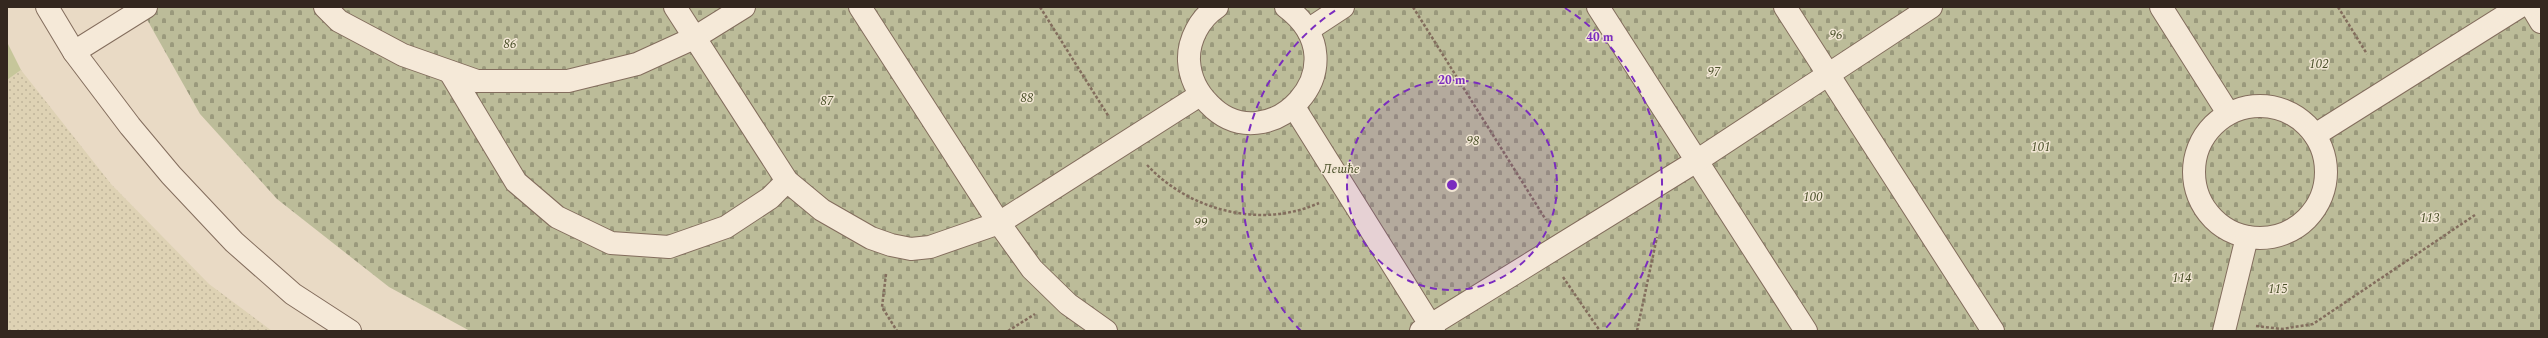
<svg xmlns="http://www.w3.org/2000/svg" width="2548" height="338" font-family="Spectral,serif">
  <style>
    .farmland { fill: url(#farmland-dots) }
    .grass { fill: #c6c69a }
    .cemetery { fill: url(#cemetery-stones) }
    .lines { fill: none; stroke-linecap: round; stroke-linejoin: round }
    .minor-casing { stroke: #836d5d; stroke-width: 24 }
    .path { stroke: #836d5d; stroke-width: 2.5; stroke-dasharray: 3 2; stroke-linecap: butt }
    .minor { stroke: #f5e9d8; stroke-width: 22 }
    .ring { fill: none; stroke: #7b2cbf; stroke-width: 2; stroke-dasharray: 7 5 }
    .labels { text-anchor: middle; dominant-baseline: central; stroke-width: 3; stroke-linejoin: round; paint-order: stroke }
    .park-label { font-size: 13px; font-style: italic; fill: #494f28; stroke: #f2e6d4 }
    .centre { fill: #7b2cbf; stroke: #f2e6d4; stroke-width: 2 }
    .ring-label { font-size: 12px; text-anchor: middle; font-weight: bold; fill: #7b2cbf; stroke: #f2e6d4; stroke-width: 3; stroke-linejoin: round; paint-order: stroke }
  </style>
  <defs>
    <pattern id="farmland-dots" width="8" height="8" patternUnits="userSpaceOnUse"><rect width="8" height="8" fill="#ded2b4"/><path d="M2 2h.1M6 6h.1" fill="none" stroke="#bfb49a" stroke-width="1.8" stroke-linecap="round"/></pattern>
    <pattern id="cemetery-stones" width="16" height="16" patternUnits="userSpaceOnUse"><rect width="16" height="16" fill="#bcbc99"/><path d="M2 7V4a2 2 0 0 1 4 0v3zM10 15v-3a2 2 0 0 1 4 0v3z" fill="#9a997c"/></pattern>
  </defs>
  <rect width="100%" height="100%" fill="#e9dac5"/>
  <polygon class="farmland" points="21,70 111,184 209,284 272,331 7,331 7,80"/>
  <polygon class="grass" points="7,42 21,70 7,80"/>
  <polygon class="cemetery" points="140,7 2541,7 2541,331 470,331 389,287 277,199 200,114"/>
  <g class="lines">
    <defs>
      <g id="minor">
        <polyline points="47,7 74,52 130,126 171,175 234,242 293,294 350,331"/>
        <polyline points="325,7 339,21 403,55 477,81 568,81 637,64 694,38 744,7"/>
        <polyline points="675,7 787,181 822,210 871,238 891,245 911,249 930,247 999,223 1200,95"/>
        <polyline points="860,7 999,223 1032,269 1068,304 1106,331"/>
        <path d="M1217 7C1200 18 1188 40 1189 61 1190 78 1197 92 1209 104 1267 165 1365 66 1286 7"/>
        <polyline points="1598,7 1806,331"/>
        <polyline points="1785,7 1993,331"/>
        <polyline points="2161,7 2228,113"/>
        <polyline points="2532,7 2541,22"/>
        <polyline points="1308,30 1343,7"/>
        <polyline points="74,52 146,7"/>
        <polyline points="450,72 516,182 557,217 611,243 669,247 726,227 770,198 787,181"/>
        <circle cx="2260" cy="172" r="66"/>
        <polyline points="1294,107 1434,331"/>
        <polyline points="2315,135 2519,7"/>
        <polyline points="1421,331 1695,162 1931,7"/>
        <polyline points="2224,331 2247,237"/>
      </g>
    </defs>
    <use href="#minor" class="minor-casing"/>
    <g class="path">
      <polyline points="1040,7 1109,117"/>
      <polyline points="1413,7 1546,220"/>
      <polyline points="2338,7 2367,54"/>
      <path d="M1147 165C1190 211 1261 229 1319 203"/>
      <polyline points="886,274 882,307 897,331"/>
      <polyline points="1563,277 1600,331"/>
      <polyline points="2256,326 2282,329 2313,324 2475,215"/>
      <polyline points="1008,331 1035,314"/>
      <polyline points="1637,331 1657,237"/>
    </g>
    <use href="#minor" class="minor"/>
  </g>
  <circle cx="1452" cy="185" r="105" fill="#7b2cbf" fill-opacity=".12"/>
  <g class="ring">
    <circle cx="1452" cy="185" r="105"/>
    <path d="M1301 331A210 210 0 0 1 1339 8M1565 8A210 210 0 0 1 1603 331"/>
  </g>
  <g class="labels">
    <g class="park-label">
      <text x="1836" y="35">96</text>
      <text x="510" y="44">86</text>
      <text x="2319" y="64">102</text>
      <text x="1714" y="72">97</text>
      <text x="1027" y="98">88</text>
      <text x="827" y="101">87</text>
      <text x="1473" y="141">98</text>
      <text x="2041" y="147">101</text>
      <text x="1341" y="169">Лешће</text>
      <text x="1813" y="197">100</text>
      <text x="2430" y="218">113</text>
      <text x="1201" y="223">99</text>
      <text x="2182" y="278">114</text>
      <text x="2278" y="289">115</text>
    </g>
  </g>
  <circle cx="1452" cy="185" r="6" class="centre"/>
  <g class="ring-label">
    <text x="1600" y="41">40 m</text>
    <text x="1452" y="84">20 m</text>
  </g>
  <rect width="2548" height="338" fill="none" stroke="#34271f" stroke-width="16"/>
</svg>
